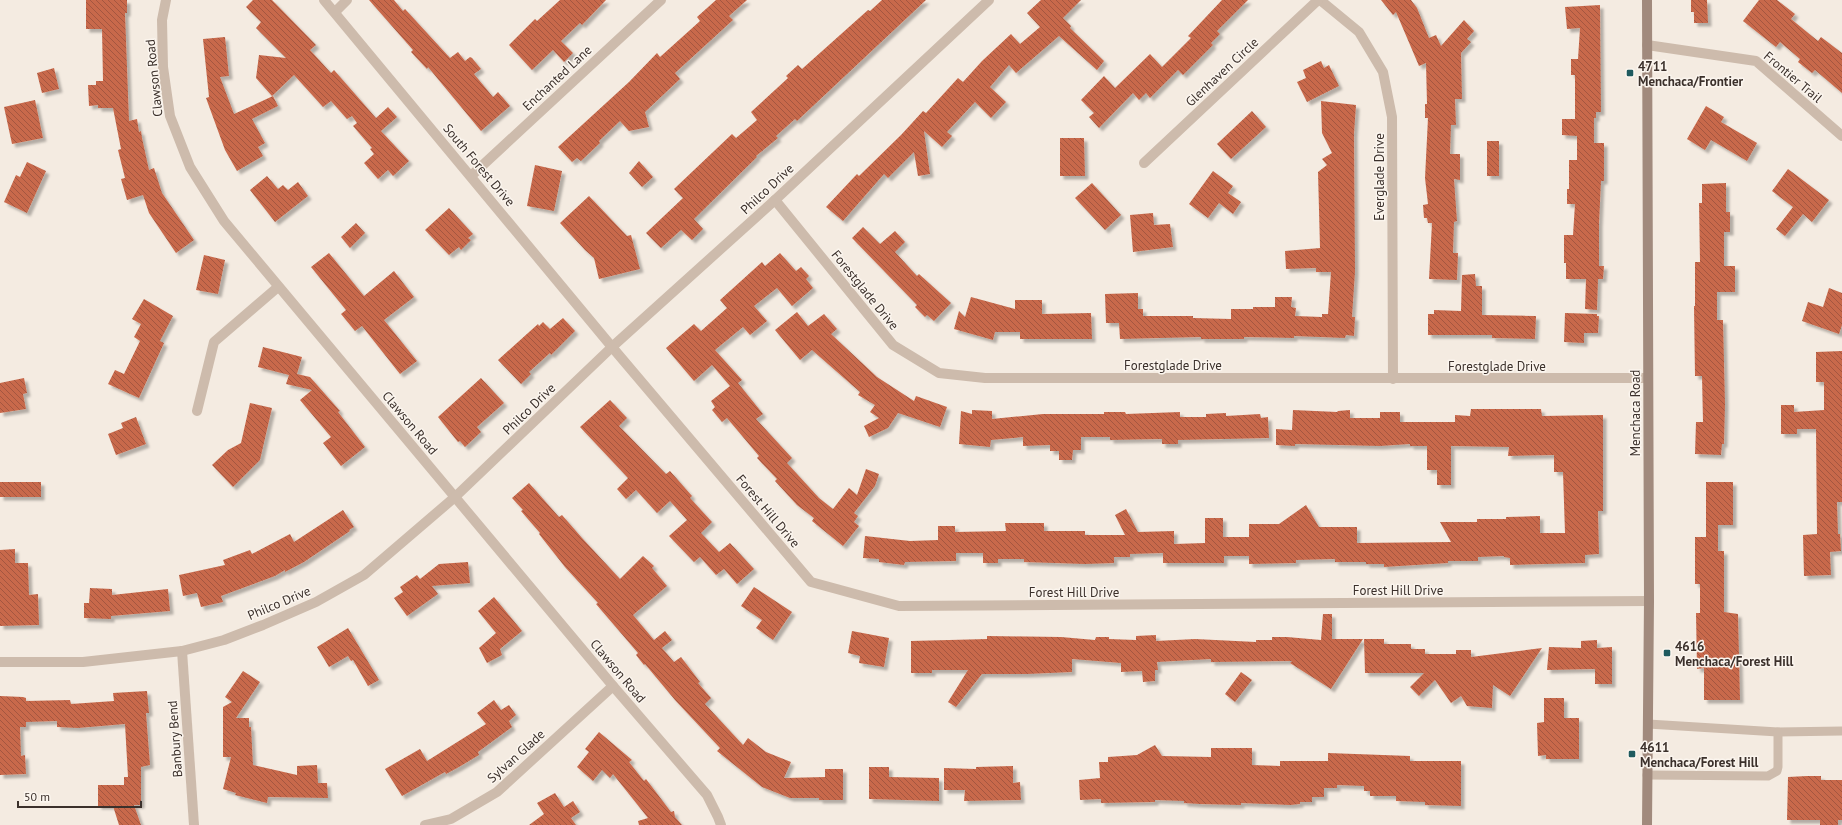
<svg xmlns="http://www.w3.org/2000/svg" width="1842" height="825" font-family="'PT Sans',sans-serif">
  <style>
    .building { fill: url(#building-back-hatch); filter: url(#shadow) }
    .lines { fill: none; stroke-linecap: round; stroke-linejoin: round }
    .service { stroke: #cdbbac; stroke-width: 9 }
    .minor { stroke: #cdbbac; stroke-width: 10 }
    .secondary { stroke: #a18a7d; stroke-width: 10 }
    .poi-dot { fill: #1f5a5e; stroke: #fbf5ee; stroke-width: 1.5 }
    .labels { text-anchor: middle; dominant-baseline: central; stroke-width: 3; stroke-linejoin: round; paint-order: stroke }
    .poi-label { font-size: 13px; font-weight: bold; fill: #3b302b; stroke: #fbf5ee; text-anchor: start }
    .street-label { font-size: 13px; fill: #3b302b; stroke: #fbf5ee }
  </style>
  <defs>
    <pattern id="building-back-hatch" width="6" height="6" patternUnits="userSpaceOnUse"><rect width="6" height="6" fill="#c8694b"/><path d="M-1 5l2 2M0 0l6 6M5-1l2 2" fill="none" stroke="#a4573f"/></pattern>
    <filter id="shadow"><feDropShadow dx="3.5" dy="3.5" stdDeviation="1" flood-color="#0004"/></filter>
  </defs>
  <rect width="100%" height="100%" fill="#f4ebe1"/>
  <g class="building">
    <polygon points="86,0 127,0 127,13 125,13 129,121 137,119 139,132 141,131 142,138 149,170 154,168 162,193 194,240 176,253 149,213 143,195 127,200 121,179 125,178 118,150 121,149 113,108 98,108 98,105 89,106 88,85 96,85 96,81 103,81 102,29 86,29"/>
    <polygon points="253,0 272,0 316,45 310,50 331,73 334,70 376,118 388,107 397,117 381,131 409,161 393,176 388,170 378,179 364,163 374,154 370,149 372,148 353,126 357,123 352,116 347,119 331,101 323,107 294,75 272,96 256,78 259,55 286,58 256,28 261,22 246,7"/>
    <polygon points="369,0 394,0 403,11 405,9 450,58 458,52 465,61 470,57 472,58 481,69 474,74 493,97 498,92 510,106 481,131 428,67 427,69 411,52 413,50"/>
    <polygon points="560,0 606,0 582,25 580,23 561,41 573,53 564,62 553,50 532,70 509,45 535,19 537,21"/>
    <polygon points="716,0 747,0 729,16 733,20 675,73 680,79 645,112 649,127 629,131 620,121 599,141 600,143 581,161 577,158 572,162 558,147 629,82 657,53 660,57 700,21 697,17"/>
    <polygon points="882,0 926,0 797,121 795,119 776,136 778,138 756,156 757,157 694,219 703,229 692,240 681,230 661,248 646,233 683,198 674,189 732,134 736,138 757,120 751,112 788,78 786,76 798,65 802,69 868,10 870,11"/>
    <polygon points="1041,0 1081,0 1063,18 1071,26 1070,28 1104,61 1097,70 1059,36 1016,73 1009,65 990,87 1006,102 991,118 975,102 947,132 952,136 942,147 924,131 930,174 918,176 914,152 888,178 884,174 843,221 826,207 857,174 859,176 901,135 923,111 926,113 958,78 963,82 982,61 1011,34 1020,44 1040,27 1027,13"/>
    <polygon points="1222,0 1248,0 1217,31 1220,34 1211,43 1213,45 1183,75 1178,70 1150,98 1146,93 1139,100 1133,93 1099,128 1089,117 1094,113 1081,100 1104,76 1115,88 1150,54 1162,67 1191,38 1188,36"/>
    <polygon points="1381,0 1411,0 1417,8 1429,38 1436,35 1441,46 1464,20 1474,31 1467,39 1471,42 1461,53 1462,99 1455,99 1456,125 1451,125 1450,154 1460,154 1460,180 1454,179 1457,221 1454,222 1453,253 1458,253 1457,280 1429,279 1432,223 1428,223 1427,218 1424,218 1423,205 1428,204 1425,178 1428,118 1425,118 1425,104 1427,104 1426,63 1419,66 1396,12 1393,15"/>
    <polygon points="1691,0 1707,0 1708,23 1694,23 1694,12 1691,12"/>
    <polygon points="1759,0 1777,0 1795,14 1791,19 1818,41 1821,37 1842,53 1842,93 1815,70 1812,73 1798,62 1800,59 1780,42 1776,47 1743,21"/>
    <polygon points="1600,5 1601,112 1596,112 1596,118 1594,118 1594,143 1604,143 1604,181 1601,181 1599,224 1599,266 1604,266 1603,279 1598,279 1597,310 1585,309 1586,279 1566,279 1566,263 1564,263 1564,235 1573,235 1575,204 1567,204 1567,189 1569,189 1569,160 1577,160 1577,136 1562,135 1562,119 1575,119 1575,75 1571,75 1571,59 1578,59 1580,28 1567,29 1565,7"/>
    <polygon points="225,37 229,76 220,77 234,114 273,96 278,106 252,119 265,143 258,147 263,156 237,171 225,150 206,98 209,97 203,39"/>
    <polygon points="1321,61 1324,68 1329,65 1339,86 1307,102 1297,82 1306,78 1303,70"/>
    <polygon points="54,68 59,89 42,93 37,73"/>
    <polygon points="35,100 43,138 12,144 4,107"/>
    <polygon points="1321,101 1356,105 1354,134 1355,272 1352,317 1355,317 1354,336 1346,335 1345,338 1294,336 1294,338 1244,337 1244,339 1201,339 1201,337 1120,339 1119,323 1106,323 1105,294 1138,293 1138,309 1143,309 1143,316 1193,316 1193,318 1231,319 1231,309 1253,309 1253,307 1275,307 1275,297 1292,297 1291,307 1296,308 1295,316 1322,317 1322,314 1328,314 1331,272 1316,272 1316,268 1286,269 1285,251 1320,248 1318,172 1327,165 1322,159 1332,153 1322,133"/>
    <polygon points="1706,106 1724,117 1721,122 1757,143 1747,161 1711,140 1705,150 1687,139"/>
    <polygon points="1252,111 1266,127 1231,159 1217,144"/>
    <polygon points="1060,138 1084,138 1085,176 1060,176"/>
    <rect x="1487" y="141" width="12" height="35"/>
    <polygon points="639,161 653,177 642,187 629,173"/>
    <polygon points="27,162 46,171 27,213 4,202 16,175 20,177"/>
    <polygon points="535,165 562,171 554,211 527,206"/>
    <polygon points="1788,169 1829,200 1812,222 1803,214 1785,236 1776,229 1793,207 1772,191"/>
    <polygon points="1213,171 1233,186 1228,193 1241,202 1233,214 1219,203 1208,218 1189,204"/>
    <polygon points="267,176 278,189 283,185 288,190 298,182 308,196 275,222 250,190"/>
    <polygon points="1092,183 1121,215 1105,230 1075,198"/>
    <polygon points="1726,183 1726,212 1730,212 1730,232 1724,232 1724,266 1735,266 1735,292 1717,292 1717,320 1723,320 1725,404 1724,444 1722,444 1721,455 1695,454 1696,422 1703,422 1702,376 1695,376 1694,306 1695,306 1695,262 1700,262 1699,203 1702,203 1702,184"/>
    <polygon points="589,196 627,236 631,235 640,269 599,279 594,258 585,250 560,223"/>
    <polygon points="449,208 473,234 468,238 471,240 461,250 459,247 449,255 425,230"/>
    <polygon points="1153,213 1154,225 1170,224 1173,247 1133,252 1130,215"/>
    <polygon points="356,223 365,233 350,248 341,237"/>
    <polygon points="863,227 880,244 895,231 905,242 895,252 917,276 919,274 951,303 934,321 927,315 925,317 915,307 917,305 852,238"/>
    <polygon points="329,253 364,296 394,271 414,297 384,320 417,361 400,374 362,326 355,331 341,314 346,310 311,267"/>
    <polygon points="780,253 796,271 801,267 809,276 806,279 813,288 792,306 777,288 754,306 767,321 750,335 743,327 715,350 742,380 738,383 763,414 756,419 792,458 787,463 819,498 833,509 849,488 857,495 866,469 879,474 875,486 854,513 858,516 854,522 859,526 843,546 812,521 814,518 797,505 775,481 777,479 757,458 759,456 727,418 722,422 712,410 715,407 711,401 730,386 712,365 694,381 666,348 694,324 701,331 727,308 720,300 762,262 765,266"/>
    <polygon points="204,255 225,260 218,294 196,290"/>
    <polygon points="1475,274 1476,286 1482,286 1482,315 1536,316 1535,339 1492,338 1492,335 1428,335 1428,314 1434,314 1434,310 1461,311 1462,275"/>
    <polygon points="1829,288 1842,293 1842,325 1839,334 1802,321 1808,302 1823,307"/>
    <polygon points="971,297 1015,309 1015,300 1042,300 1042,314 1091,313 1092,339 1020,339 1020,332 995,332 993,340 954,329 959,311 965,317"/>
    <polygon points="144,299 173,316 160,341 164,343 139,398 108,384 115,370 124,374 140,341 134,337 141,324 132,319"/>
    <polygon points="797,312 808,326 824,314 837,329 831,334 877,377 914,401 916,396 947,407 940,427 898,413 888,428 869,437 864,426 879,418 870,412 875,405 858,395 860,392 812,350 800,360 775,330"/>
    <polygon points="1565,313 1597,314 1597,316 1599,316 1598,333 1584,333 1584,343 1564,342"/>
    <polygon points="563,318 575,331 551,355 550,353 529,372 531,374 521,384 498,360 538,324 539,326 543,322 550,329"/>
    <polygon points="263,347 302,357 297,374 310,377 340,411 338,412 365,447 341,466 323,443 331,437 300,400 312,390 286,384 289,375 258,367"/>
    <polygon points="1842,351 1842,502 1837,502 1838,534 1840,534 1841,551 1830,552 1831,575 1804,576 1803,535 1817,534 1816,429 1797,429 1797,434 1781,434 1781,405 1794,405 1794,412 1824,410 1824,382 1816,382 1816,352"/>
    <polygon points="24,378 27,393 23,394 26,409 0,413 0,383"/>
    <polygon points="481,378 504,403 477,427 481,432 465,447 460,441 458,442 438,417"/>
    <polygon points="610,400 627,418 619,426 666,474 670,471 692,496 690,498 712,522 701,533 719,552 730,543 754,569 737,584 724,569 716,575 700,557 694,562 669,536 687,520 670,501 657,513 636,490 626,499 617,489 628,478 580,427"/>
    <polygon points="250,403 272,408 260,460 233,487 212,465 228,450 241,443"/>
    <polygon points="1471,409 1541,409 1542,416 1603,415 1603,511 1598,511 1599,554 1585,555 1585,563 1510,565 1510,558 1504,557 1504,556 1478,557 1478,561 1448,561 1448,563 1384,567 1384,564 1366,564 1366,562 1335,562 1335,559 1296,560 1296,563 1249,564 1249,556 1224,556 1224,563 1163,563 1163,553 1130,554 1130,557 1114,557 1114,563 1085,564 1024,562 1024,559 998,559 998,563 983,563 983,553 956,553 956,561 905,562 904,565 879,562 879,559 863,558 865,536 910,541 938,540 938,526 955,526 955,532 1006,531 1005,523 1044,523 1044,531 1085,531 1085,535 1125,535 1115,515 1126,509 1138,532 1174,531 1174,544 1205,543 1205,518 1223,518 1223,537 1249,537 1249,524 1279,524 1306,505 1319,527 1357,527 1357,543 1451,542 1440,522 1477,522 1477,519 1506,519 1506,517 1540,516 1540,533 1565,533 1563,472 1554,472 1554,455 1508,456 1509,447 1451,446 1451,485 1437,485 1437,470 1427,470 1427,446 1410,446 1410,444 1380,446 1295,444 1295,446 1276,445 1276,429 1292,430 1293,410 1337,412 1338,411 1350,410 1350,418 1380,418 1380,412 1400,412 1400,422 1455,422 1455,415 1470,416"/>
    <polygon points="972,410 992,411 992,419 1043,414 1104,414 1104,412 1125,412 1126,414 1180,412 1180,417 1206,417 1206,414 1226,413 1226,416 1260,414 1261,418 1268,417 1269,438 1178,440 1178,444 1162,444 1162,439 1110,440 1110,437 1081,437 1081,450 1073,450 1072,460 1059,460 1059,451 1050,451 1050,445 1023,446 1023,437 991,440 990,447 959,444 961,411 972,414"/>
    <polygon points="136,417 146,444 116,455 108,434 123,428 121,423"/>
    <rect x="0" y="482" width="41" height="15"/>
    <polygon points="1706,482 1733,482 1733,525 1718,525 1718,551 1724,551 1724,612 1738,614 1740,700 1704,700 1704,668 1697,669 1696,613 1700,613 1700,584 1695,584 1695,537 1706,537"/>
    <polygon points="529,483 559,517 562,515 582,538 620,579 643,556 654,566 652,568 667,586 633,615 654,640 665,631 672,640 662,648 674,662 681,657 700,682 698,683 711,698 705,704 743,745 748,738 766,752 791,762 784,778 825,777 825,769 843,769 843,800 819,800 819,798 790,798 762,787 717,751 720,748 675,700 645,664 644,665 636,655 638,653 596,604 598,603 565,567 539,534 540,533 521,511 523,510 512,498"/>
    <polygon points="343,510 354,527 349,530 350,531 304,562 285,572 285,570 275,576 221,596 223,602 201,607 197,593 183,596 179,575 225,565 223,560 250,550 252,554 290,534 294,542"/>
    <polygon points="15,549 15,563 28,563 29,595 38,594 39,625 0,626 0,550"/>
    <polygon points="468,562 470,583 432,586 438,594 407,616 394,598 403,592 400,587 417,575 420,579 439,564"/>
    <polygon points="754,587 792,612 773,640 756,628 762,620 741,606"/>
    <polygon points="90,588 112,589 112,595 168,589 170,611 111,616 111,619 84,618 84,603 89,603"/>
    <polygon points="494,597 522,631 500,649 502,655 487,663 479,648 496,633 478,611"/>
    <polygon points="1323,614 1332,614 1332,639 1363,639 1331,689 1290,663 1292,661 1211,662 1211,659 1157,662 1158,670 1155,670 1155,681 1143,682 1142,671 1121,672 1121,663 1072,659 1072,672 1027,674 982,674 956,707 948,702 968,670 932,670 932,673 911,673 911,641 987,639 987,636 1061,637 1095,640 1096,637 1109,637 1109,639 1136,640 1136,636 1156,635 1156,641 1195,639 1256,642 1256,640 1272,640 1272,637 1287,637 1321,640"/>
    <polygon points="348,628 379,680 368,686 353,660 351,661 348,656 329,667 317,647"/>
    <polygon points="852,631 889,638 884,667 859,663 860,656 848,653"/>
    <polygon points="1364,639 1384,639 1384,644 1411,644 1411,649 1425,649 1425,654 1456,654 1456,650 1471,650 1471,657 1542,648 1510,696 1493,685 1492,708 1467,706 1461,696 1451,703 1435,680 1419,696 1410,687 1424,673 1365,673"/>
    <polygon points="1597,640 1597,648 1612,647 1612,684 1595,684 1595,669 1547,670 1549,647 1581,648 1581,641"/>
    <polygon points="243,671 260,682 236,718 249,718 249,727 251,727 253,765 297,775 297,766 317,765 318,783 327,783 328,798 268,797 267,803 235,795 236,793 223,789 231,757 223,757 223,707 232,702 225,697"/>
    <polygon points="1241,672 1252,680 1235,702 1225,694"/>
    <polygon points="147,691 149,713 146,713 150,765 141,767 141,805 134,805 141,825 119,825 113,806 98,806 98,785 124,785 124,777 128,777 125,724 78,728 57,727 57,721 26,722 26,727 20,727 21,756 25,755 26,774 0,775 0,696 23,697 26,698 26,701 70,700 71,704 114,701 113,693"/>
    <polygon points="1544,698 1564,698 1564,718 1579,718 1579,759 1546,759 1546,755 1538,756 1537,723 1544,722"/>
    <polygon points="494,700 501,710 509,705 516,715 509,721 512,727 478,752 479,755 459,767 446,774 445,772 402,796 385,769 420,749 427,761 486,724 477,713"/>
    <polygon points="599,732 632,760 629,762 644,781 646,779 671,812 674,811 675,817 682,825 639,825 638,821 648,818 613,774 610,778 602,770 593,781 577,767 589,752 585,749"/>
    <polygon points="1155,745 1162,756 1211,757 1211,748 1252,748 1252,765 1280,766 1280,761 1328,761 1328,753 1410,756 1410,761 1461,761 1461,806 1425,805 1425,802 1396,801 1396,796 1370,796 1370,791 1364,791 1364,786 1337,785 1337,788 1324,788 1324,797 1312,797 1312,802 1300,802 1300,804 1290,805 1241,803 1241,805 1200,804 1184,803 1184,801 1155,800 1155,802 1101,803 1101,799 1080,800 1079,780 1100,778 1099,762 1108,762 1108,757 1137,755"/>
    <polygon points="1013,766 1013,783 1020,782 1021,800 964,801 965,790 944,790 944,768 976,769 976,767"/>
    <polygon points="869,767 889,767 889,777 939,778 939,801 869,799"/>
    <polygon points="1807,776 1821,776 1821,780 1842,780 1842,820 1838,820 1838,825 1820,825 1820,820 1787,820 1788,777"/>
    <polygon points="555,793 564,807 573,801 580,812 571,818 576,825 529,825 544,814 537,803"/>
  </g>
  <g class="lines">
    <g class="service">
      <polyline points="1648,724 1778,732 1842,731"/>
      <polyline points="1647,775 1768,776 1777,771 1778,767 1778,732"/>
    </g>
    <g class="minor">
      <polyline points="166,0 162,20 163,67 170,116 190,167 224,221 613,686 707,795 718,817 721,825"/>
      <polyline points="324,0 612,347 811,582 899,606 1649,601"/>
      <polyline points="1320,0 1359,32 1383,72 1392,117 1393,379"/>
      <polyline points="335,12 347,0"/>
      <polyline points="1647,45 1756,61 1842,136"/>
      <polyline points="1144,163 1318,0"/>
      <polyline points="471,176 661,0"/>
      <polyline points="775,200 893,345 939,373 985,378 1648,378"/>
      <polyline points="197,411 214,342 278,287"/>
      <polyline points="182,651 194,825"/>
      <polyline points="0,662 83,662 182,651 224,640 263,625 316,602 364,575 455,497 612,347 775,200 989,0"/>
      <polyline points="425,825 451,819 497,792 613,686"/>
    </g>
    <polyline class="secondary" points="1647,825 1649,601 1647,0"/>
  </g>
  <g class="poi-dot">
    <rect x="1626" y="69" width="8" height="8" rx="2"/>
    <rect x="1663" y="649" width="8" height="8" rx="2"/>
    <rect x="1628" y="750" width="8" height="8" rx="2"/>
  </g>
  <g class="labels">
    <g class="poi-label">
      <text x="1638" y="66">4711<tspan x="1638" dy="15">Menchaca/Frontier</tspan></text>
      <text x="1675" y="646">4616<tspan x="1675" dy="15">Menchaca/Forest Hill</tspan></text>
      <text x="1640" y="747">4611<tspan x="1640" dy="15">Menchaca/Forest Hill</tspan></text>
    </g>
    <g class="street-label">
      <text transform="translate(1222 72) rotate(-43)">Glenhaven Circle</text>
      <text transform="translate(1793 77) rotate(40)">Frontier Trail</text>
      <text transform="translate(154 78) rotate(-96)">Clawson Road</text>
      <text transform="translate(557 78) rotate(-43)">Enchanted Lane</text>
      <text transform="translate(479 165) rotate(50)">South Forest Drive</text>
      <text transform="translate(1379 177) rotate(-90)">Everglade Drive</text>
      <text transform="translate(767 189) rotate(-43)">Philco Drive</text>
      <text transform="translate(865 290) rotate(51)">Forestglade Drive</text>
      <text x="1173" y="365">Forestglade Drive</text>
      <text x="1497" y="366">Forestglade Drive</text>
      <text transform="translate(529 409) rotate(-44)">Philco Drive</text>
      <text transform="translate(1635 413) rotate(-90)">Menchaca Road</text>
      <text transform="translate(410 423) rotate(50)">Clawson Road</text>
      <text transform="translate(768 511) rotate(50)">Forest Hill Drive</text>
      <text x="1398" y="590">Forest Hill Drive</text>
      <text x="1074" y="592">Forest Hill Drive</text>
      <text transform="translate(279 603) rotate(-23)">Philco Drive</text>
      <text transform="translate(618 671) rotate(50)">Clawson Road</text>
      <text transform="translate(175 739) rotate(-94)">Banbury Bend</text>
      <text transform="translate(516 756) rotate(-42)">Sylvan Glade</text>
    </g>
  </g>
  <path d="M18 801v6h123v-6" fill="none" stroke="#3b302b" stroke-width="2"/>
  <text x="24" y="801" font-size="12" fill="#3b302b" stroke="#fbf5ee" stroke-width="3" paint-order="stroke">50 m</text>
</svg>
